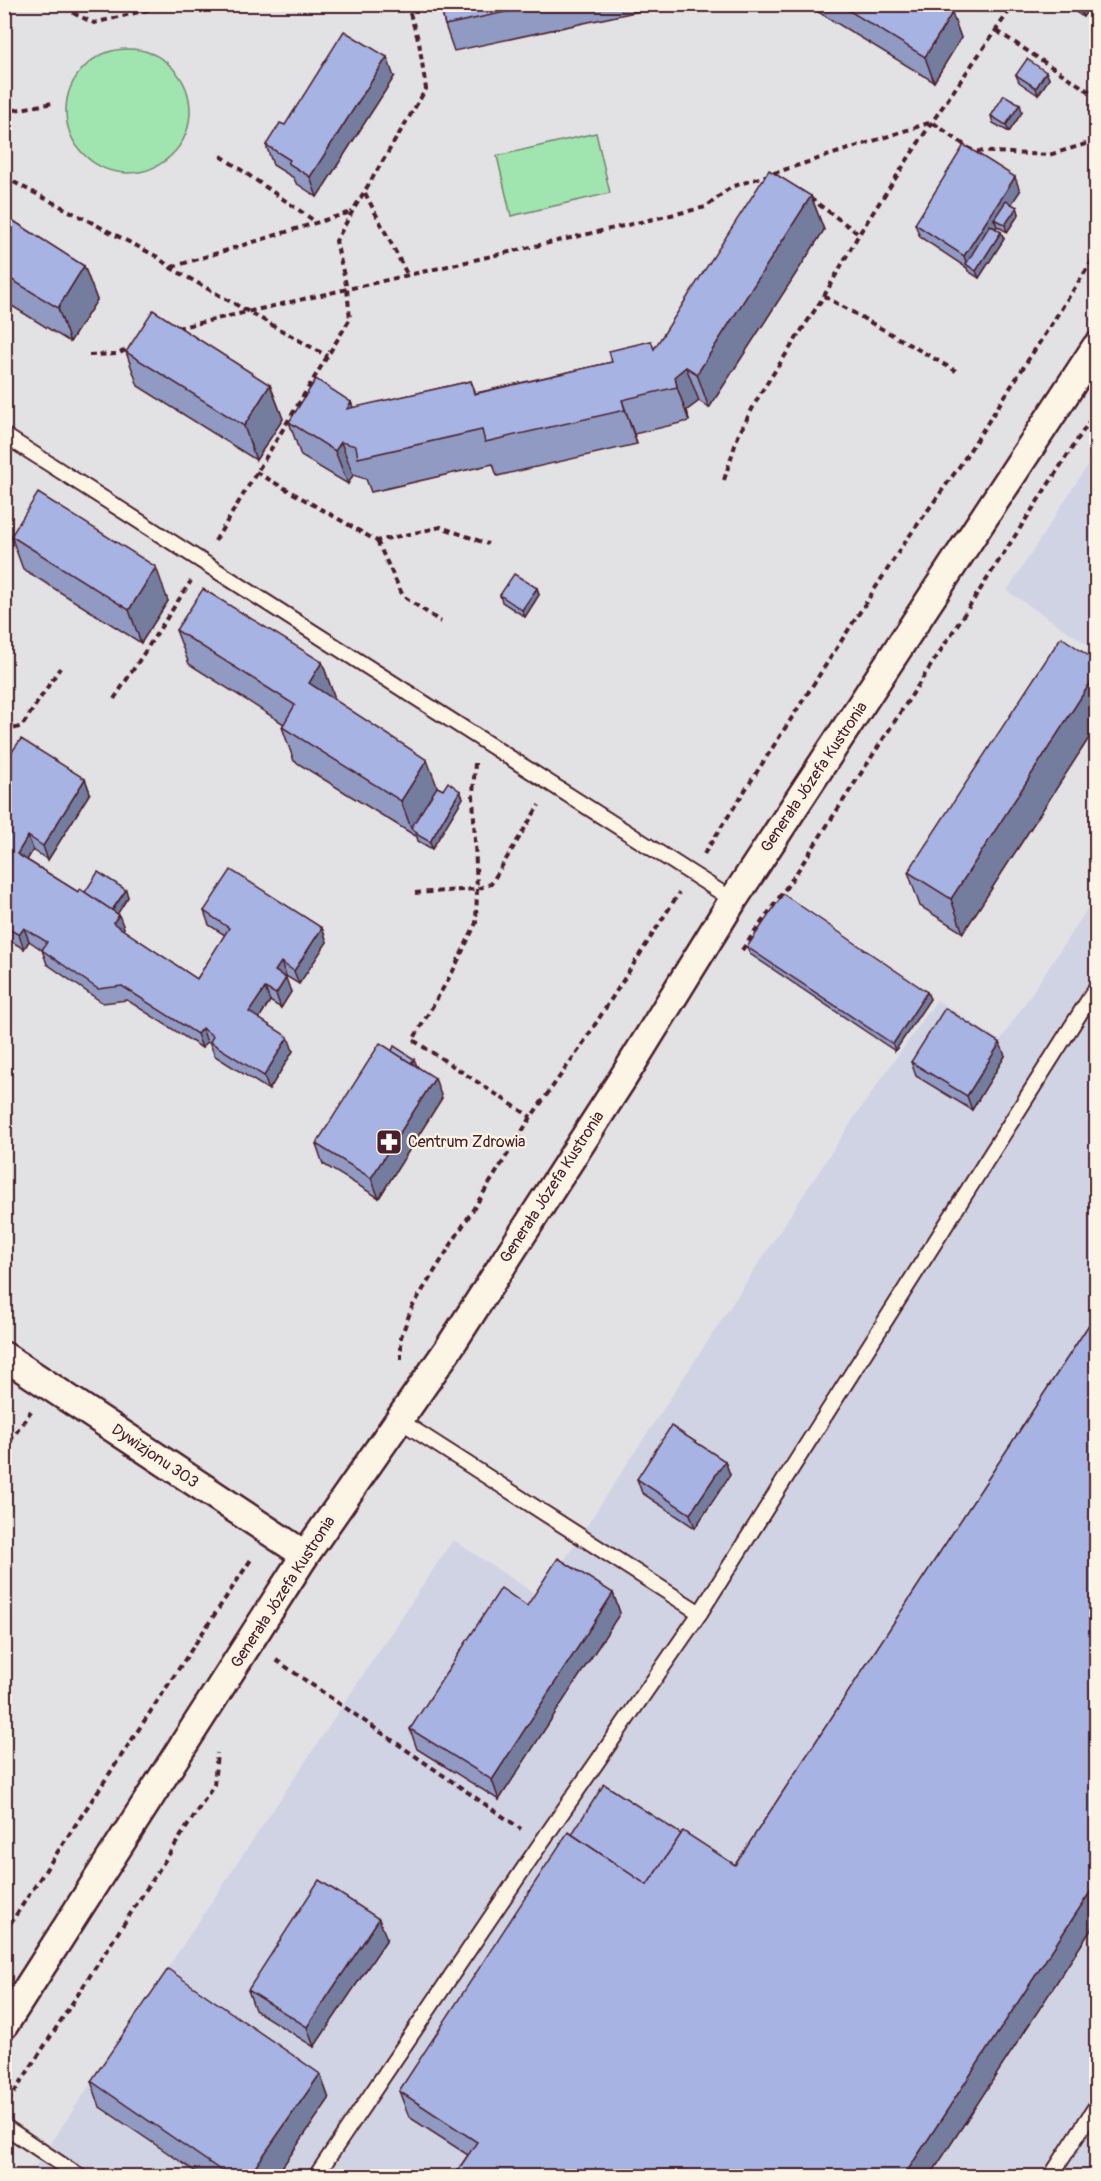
<svg xmlns="http://www.w3.org/2000/svg" width="1101" height="2181" font-family="Pangolin,sans-serif">
  <style>
    .built { fill: #d0d3e4 }
    .green { fill: #a0e4b0; stroke: #75826e; stroke-width: 1.5 }
    .lines { fill: none; stroke-linecap: round; stroke-linejoin: round }
    .lane-casing { stroke: #4a1f2b; stroke-width: 18 }
    .street-casing { stroke: #4a1f2b; stroke-width: 32 }
    .path { stroke: #4a1f2b; stroke-width: 4; stroke-dasharray: 6 4.5; stroke-linecap: butt }
    .lane { stroke: #fcf5e5; stroke-width: 14 }
    .street { stroke: #fcf5e5; stroke-width: 27 }
    .wall { fill: #909ac3; stroke: #4a1f2b; stroke-width: 1.5 }
    .shaded-wall { fill: #757d9f; stroke: #4a1f2b; stroke-width: 1.5 }
    .building { fill: #a7b3e3; stroke: #4a1f2b; stroke-width: 1.5 }
    .labels { text-anchor: middle; dominant-baseline: central; stroke-width: 4.5; stroke-linejoin: round; paint-order: stroke }
    .street-label { font-size: 16px; fill: #4a1f2b; stroke: #fcf5e5 }
    .poi-label { font-size: 16px; fill: #4a1f2b; stroke: #fcf5e5; text-anchor: start }
  </style>
  <rect width="100%" height="100%" fill="#e2e1e4"/>
  <filter id="ink" filterUnits="userSpaceOnUse"><feTurbulence type="fractalNoise" baseFrequency=".0167" numOctaves="2"/><feDisplacementMap in="SourceGraphic" scale="12" xChannelSelector="R" yChannelSelector="G"/><feConvolveMatrix kernelMatrix="1 2 1 2 8 2 1 2 1" color-interpolation-filters="sRGB"/></filter>
  <g filter="url(#ink)">
    <g class="built">
      <polygon points="1096,452 1096,650 1007,591"/>
      <polygon points="1096,896 1096,2176 29,2176 453,1540 540,1597 854,1118 937,1000 1000,1041"/>
    </g>
    <g class="green">
      <circle cx="128" cy="111" r="62"/>
      <polygon points="596,133 610,193 511,216 497,156"/>
    </g>
    <g class="lines">
      <defs>
        <g id="lane">
          <polyline points="4,435 733,900"/>
          <polyline points="399,1420 700,1613"/>
          <polyline points="4,2126 79,2176"/>
          <polyline points="316,2176 541,1843 700,1613 1096,988"/>
          <polyline points="1051,2176 1096,2106"/>
        </g>
        <g id="street">
          <polyline points="4,1356 305,1555"/>
          <polyline points="4,2025 305,1555 447,1351 623,1078 733,900 1096,347"/>
        </g>
      </defs>
      <use href="#lane" class="lane-casing"/>
      <use href="#street" class="street-casing"/>
      <g class="path">
        <polyline points="994,4 1008,13"/>
        <polyline points="73,13 94,23 171,4"/>
        <polyline points="997,31 1096,96"/>
        <polyline points="4,112 53,103"/>
        <polyline points="221,156 316,222"/>
        <polyline points="4,177 156,256 171,268 327,356"/>
        <polyline points="365,193 408,276"/>
        <polyline points="810,198 859,234"/>
        <polyline points="172,267 351,212"/>
        <polyline points="824,296 956,371"/>
        <polyline points="177,328 706,207 731,187 932,122 973,151 1049,155 1096,141"/>
        <polyline points="89,355 118,354 131,347"/>
        <polyline points="256,472 377,541 441,527 488,544"/>
        <polyline points="724,480 738,436 760,394 824,296 859,234 932,122 1014,4"/>
        <polyline points="215,541 350,319 347,289 336,241 352,212 426,89 419,42 407,4"/>
        <polyline points="377,541 403,596 441,622"/>
        <polyline points="114,699 191,581"/>
        <polyline points="4,732 22,726 60,668"/>
        <polyline points="475,763 473,795 477,889 476,923 453,971 413,1040 531,1117"/>
        <polyline points="704,854 905,542 959,467 1096,255"/>
        <polyline points="415,893 477,889 491,884 539,805"/>
        <polyline points="742,950 795,875 1096,411"/>
        <polyline points="401,1360 401,1337 412,1307 531,1117 580,1048 679,893"/>
        <polyline points="4,1450 31,1411"/>
        <polyline points="276,1660 521,1829"/>
        <polyline points="4,1933 252,1558"/>
        <polyline points="8,2102 214,1785 217,1753"/>
      </g>
      <use href="#lane" class="lane"/>
      <use href="#street" class="street"/>
    </g>
    <g class="wall">
      <polygon points="440,4 672,4 454,51 445,25"/>
      <polygon points="805,4 939,4 952,13 961,38 934,82"/>
      <polygon points="1071,4 1088,4 1089,8 1083,17 1073,10"/>
      <polygon points="1046,72 1049,79 1038,95 1019,82 1016,75"/>
      <polygon points="394,77 317,197 296,183 294,178 273,165 266,145 285,125"/>
      <polygon points="1022,112 1009,132 993,123 991,116"/>
      <polygon points="1020,191 1011,204 1017,207 1019,214 1007,232 997,226 995,228 1001,232 1004,239 979,278 968,271 967,268 920,237 915,224"/>
      <polygon points="811,196 824,230 709,408 699,401 687,410 689,421 634,434 637,444 497,476 493,464 371,492 366,479 353,475 348,484 301,456 289,422 351,402 353,408 471,381 476,393 612,362 654,349"/>
      <polygon points="4,215 84,266 97,300 70,342 4,301"/>
      <polygon points="126,352 270,385 283,419 256,460 138,386"/>
      <polygon points="11,536 168,601 141,643 23,569"/>
      <polygon points="537,588 539,595 525,617 502,602 500,595"/>
      <polygon points="176,630 322,662 334,696 333,699 437,787 443,790 460,791 463,798 432,849 418,841 417,837 414,835 294,761 282,727 284,724 189,664"/>
      <polygon points="1096,661 1096,727 963,933 920,906 908,872"/>
      <polygon points="4,763 85,779 90,793 48,860 33,850 27,860 78,892 85,892 128,897 117,914 124,928 123,930 197,979 225,935 209,925 204,911 322,928 327,942 299,984 286,976 285,978 291,992 281,1008 270,1001 259,1018 293,1051 269,1090 215,1056 210,1044 207,1042 202,1048 127,1000 103,1003 47,964 42,950 29,941 24,949 4,937"/>
      <polygon points="747,947 930,999 895,1051 750,954"/>
      <polygon points="1005,1056 972,1110 916,1076 911,1062"/>
      <polygon points="417,1066 442,1098 379,1198 323,1164 316,1144"/>
      <polygon points="1096,1314 1096,1922 930,2176 454,2176 468,2155 409,2117 399,2091 572,1834 681,1834 735,1865"/>
      <polygon points="725,1461 730,1475 695,1528 642,1493 637,1479"/>
      <polygon points="613,1593 620,1613 499,1800 417,1749 410,1729 527,1606"/>
      <polygon points="387,1939 314,2047 255,2010 248,1990"/>
      <polygon points="320,2074 329,2099 276,2176 202,2176 100,2107 91,2081"/>
    </g>
    <g class="shaded-wall">
      <polygon points="1078,4 1088,4 1089,8 1083,17"/>
      <polygon points="952,13 961,38 934,82 925,57"/>
      <polygon points="387,57 394,77 317,197 310,177"/>
      <polygon points="1046,72 1049,79 1038,95 1036,88"/>
      <polygon points="1020,104 1022,112 1009,132 1006,125"/>
      <polygon points="1015,177 1020,191 1000,222 994,219 997,226 970,267 967,265 964,256"/>
      <polygon points="811,196 824,230 709,408 697,374"/>
      <polygon points="1017,207 1019,214 1007,232 1005,225"/>
      <polygon points="1001,232 1004,239 979,278 976,271"/>
      <polygon points="84,266 97,300 70,342 58,308"/>
      <polygon points="686,367 699,401 687,410 689,421 677,387 675,376"/>
      <polygon points="270,385 283,419 256,460 244,426"/>
      <polygon points="622,400 634,434 637,444 625,410"/>
      <polygon points="351,402 363,435 347,409"/>
      <polygon points="341,442 353,475 348,484 335,451"/>
      <polygon points="156,567 168,601 141,643 129,610"/>
      <polygon points="537,588 539,595 525,617 522,610"/>
      <polygon points="322,662 334,696 321,717 309,683"/>
      <polygon points="1096,674 1096,727 963,933 951,899"/>
      <polygon points="427,760 440,794 411,828 401,801"/>
      <polygon points="85,779 90,793 48,860 43,846"/>
      <polygon points="460,791 463,798 432,849 430,842"/>
      <polygon points="28,836 33,850 22,868 17,854"/>
      <polygon points="126,890 128,897 113,921 110,914"/>
      <polygon points="119,915 124,928 118,937 113,923"/>
      <polygon points="24,928 29,941 24,949 19,935"/>
      <polygon points="322,928 327,942 299,984 294,971"/>
      <polygon points="281,962 286,976 280,985 275,971"/>
      <polygon points="286,978 291,992 281,1008 276,994"/>
      <polygon points="265,988 270,1001 254,1026 249,1012"/>
      <polygon points="927,992 930,999 895,1051 893,1044"/>
      <polygon points="202,1028 207,1042 202,1048 197,1034"/>
      <polygon points="288,1037 293,1051 269,1090 264,1076"/>
      <polygon points="1000,1043 1005,1056 972,1110 967,1096"/>
      <polygon points="414,1059 417,1066 410,1077 407,1070"/>
      <polygon points="435,1078 442,1098 379,1198 371,1178"/>
      <polygon points="725,1461 730,1475 695,1528 690,1514"/>
      <polygon points="613,1593 620,1613 499,1800 492,1780"/>
      <polygon points="1096,1883 1096,1922 930,2176 904,2176"/>
      <polygon points="379,1919 387,1939 314,2047 307,2027"/>
      <polygon points="320,2074 329,2099 276,2176 249,2176"/>
    </g>
    <g class="building">
      <polygon points="440,4 543,4 445,25"/>
      <polygon points="838,4 939,4 952,13 925,57"/>
      <polygon points="344,31 387,57 310,177 288,163 290,160 266,145 280,123 285,125"/>
      <polygon points="1027,59 1046,72 1036,88 1016,75"/>
      <polygon points="1004,95 1020,104 1006,125 991,116"/>
      <polygon points="964,145 1015,177 964,256 915,224"/>
      <polygon points="769,170 811,196 697,374 686,367 675,376 677,387 622,400 625,410 485,442 482,430 358,458 356,446 341,442 335,451 289,422 316,379 351,402 347,409 471,381 474,394 612,362 609,351 651,341 654,349"/>
      <polygon points="1006,201 1017,207 1005,225 994,219"/>
      <polygon points="4,215 84,266 58,308 4,275"/>
      <polygon points="990,225 1001,232 976,271 966,264"/>
      <polygon points="153,310 270,385 244,426 126,352"/>
      <polygon points="38,493 156,567 129,610 11,536"/>
      <polygon points="514,574 537,588 522,610 500,595"/>
      <polygon points="203,589 322,662 309,683 427,760 401,801 282,727 295,705 176,630"/>
      <polygon points="1061,637 1096,661 1096,674 951,899 908,872"/>
      <polygon points="21,739 85,779 43,846 28,836 17,854 78,892 80,889 119,915 113,923 197,979 229,928 204,911 231,870 322,928 294,971 281,962 275,971 286,978 276,994 265,988 249,1012 288,1037 264,1076 210,1042 213,1036 202,1028 197,1034 122,986 98,989 42,950 47,942 24,928 19,935 4,926 4,763"/>
      <polygon points="448,782 460,791 430,842 416,834 417,832 411,828 437,787 443,790"/>
      <polygon points="98,872 126,890 112,910 85,892"/>
      <polygon points="783,894 927,992 893,1044 747,947"/>
      <polygon points="945,1008 1000,1043 967,1096 911,1062"/>
      <polygon points="380,1043 435,1078 371,1178 316,1144"/>
      <polygon points="394,1046 414,1059 411,1063 392,1051"/>
      <polygon points="1096,1314 1096,1883 904,2176 454,2176 477,2142 399,2091 568,1832 647,1885 683,1831 735,1865"/>
      <polygon points="671,1426 725,1461 690,1514 637,1479"/>
      <polygon points="558,1558 613,1593 492,1780 410,1729 501,1588 527,1606"/>
      <polygon points="604,1784 681,1834 647,1885 572,1834"/>
      <polygon points="319,1880 379,1919 307,2027 248,1990"/>
      <polygon points="168,1969 320,2074 249,2176 229,2176 91,2081"/>
    </g>
  </g>
  <defs>
    <symbol id="pharmacy-square" viewBox="-11 -11 22 22"><rect x="-9" y="-9" width="18" height="18" rx="4" fill="#4a1f2b" stroke="#fcf5e5"/><path d="M-2-6h4v4h4v4h-4v4h-4v-4h-4v-4h4Z" fill="#fff"/></symbol>
  </defs>
  <g fill-rule="evenodd">
    <use href="#pharmacy-square" x="374" y="1127" width="30" height="30"/>
  </g>
  <g class="labels">
    <g class="street-label">
      <text transform="translate(814 777) rotate(-56)">Generała Józefa Kustronia</text>
      <text transform="translate(552 1187) rotate(-57)">Generała Józefa Kustronia</text>
      <text transform="translate(155 1456) rotate(34)">Dywizjonu 303</text>
      <text transform="translate(283 1592) rotate(-57)">Generała Józefa Kustronia</text>
    </g>
    <g class="poi-label">
      <text x="408" y="1142">Centrum Zdrowia</text>
    </g>
  </g>
  <rect width="1101" height="2181" fill="none" stroke="#fcf5e5" stroke-width="24"/>
  <rect x="12" y="12" width="1077" height="2157" fill="none" stroke="#4a1f2b" stroke-width="2" filter="url(#ink)"/>
</svg>
